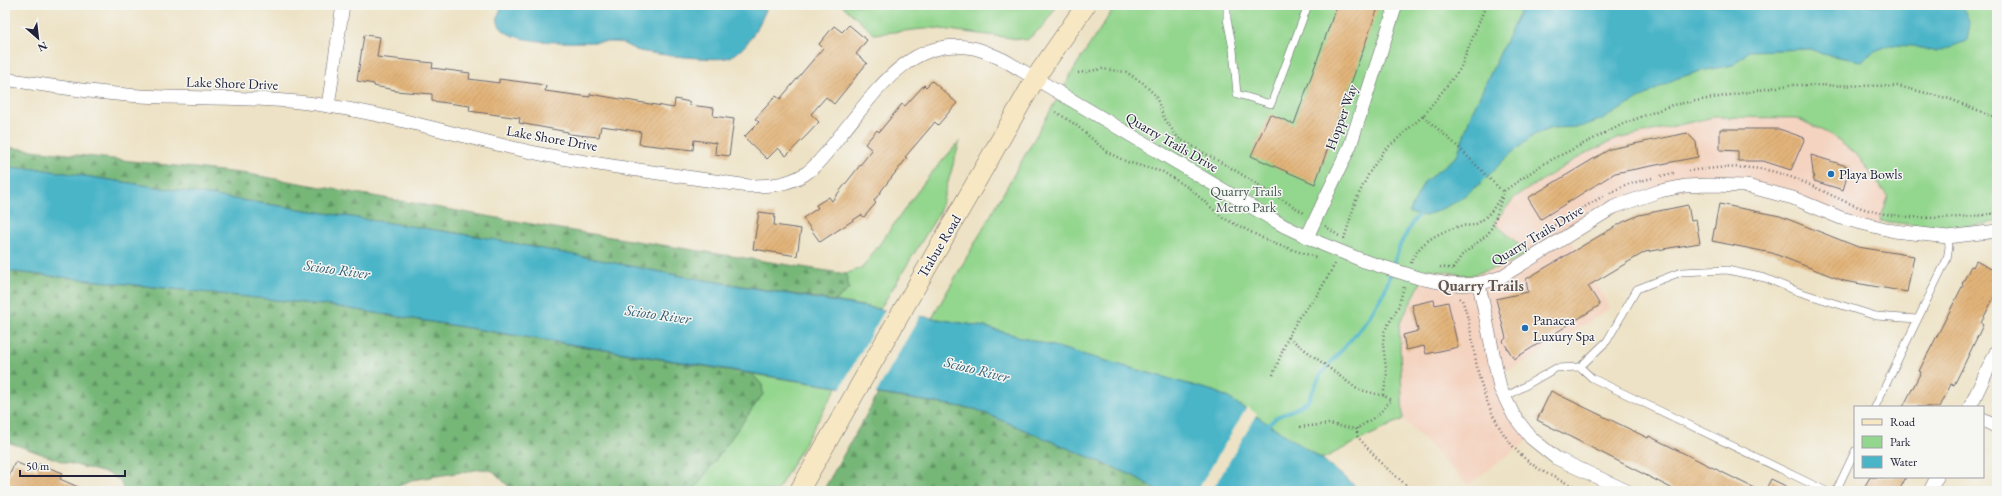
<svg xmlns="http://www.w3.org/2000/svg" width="2002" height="496" font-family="'EB Garamond',serif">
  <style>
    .built { fill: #f4d3c0 }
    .green { fill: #93d68d; stroke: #5a7c64 }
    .forest { fill: url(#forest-firs); stroke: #4c6c5a }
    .water { fill: #4bb5c8; stroke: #366c82 }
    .pier { fill: #ede2c5 }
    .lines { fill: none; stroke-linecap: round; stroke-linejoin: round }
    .stream { stroke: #4bb5c8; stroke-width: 4 }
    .building { fill: url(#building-hatch) }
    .lane-casing { stroke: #69656b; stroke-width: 8 }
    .street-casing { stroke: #69656b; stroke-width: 14 }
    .secondary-casing { stroke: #69656b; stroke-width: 20 }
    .path { stroke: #69656b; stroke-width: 2.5; stroke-dasharray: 1 3; stroke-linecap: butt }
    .lane { stroke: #fff; stroke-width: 7 }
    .street { stroke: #fff; stroke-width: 13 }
    .secondary { stroke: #f7e8c3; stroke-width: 19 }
    .street-bridge-casing { stroke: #69656b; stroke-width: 14; stroke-linecap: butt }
    .street-bridge { stroke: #fff; stroke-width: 13 }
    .poi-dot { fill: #1f6fb2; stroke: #f6f6f2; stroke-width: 1.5 }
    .labels { text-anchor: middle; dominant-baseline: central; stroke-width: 3; stroke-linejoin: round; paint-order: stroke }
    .street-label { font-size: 14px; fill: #22223b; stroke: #f6f6f2 }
    .poi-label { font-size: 14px; fill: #22223b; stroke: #f6f6f2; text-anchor: start }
    .park-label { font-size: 14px; fill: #445854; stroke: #f6f6f2 }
    .water-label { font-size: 15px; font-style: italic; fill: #325d73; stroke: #f6f6f2 }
    .neighbourhood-label { font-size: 15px; font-weight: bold; fill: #655551; stroke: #f6f6f2 }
  </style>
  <defs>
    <pattern id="forest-firs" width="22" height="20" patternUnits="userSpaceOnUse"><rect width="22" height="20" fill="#76b778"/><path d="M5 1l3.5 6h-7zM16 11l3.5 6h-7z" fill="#609464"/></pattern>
    <pattern id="building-hatch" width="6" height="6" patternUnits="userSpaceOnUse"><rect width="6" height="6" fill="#e2b479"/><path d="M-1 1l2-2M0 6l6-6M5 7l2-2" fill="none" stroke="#c29a6a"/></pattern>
  </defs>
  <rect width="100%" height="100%" fill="#f6f6f2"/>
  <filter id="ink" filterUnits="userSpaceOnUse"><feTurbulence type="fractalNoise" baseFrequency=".025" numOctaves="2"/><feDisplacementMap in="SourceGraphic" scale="8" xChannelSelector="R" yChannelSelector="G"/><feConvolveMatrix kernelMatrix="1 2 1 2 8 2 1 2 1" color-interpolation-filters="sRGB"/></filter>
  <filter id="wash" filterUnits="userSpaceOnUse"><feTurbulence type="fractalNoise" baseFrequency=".012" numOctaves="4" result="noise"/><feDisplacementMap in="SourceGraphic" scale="16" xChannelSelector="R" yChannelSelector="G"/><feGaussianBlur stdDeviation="0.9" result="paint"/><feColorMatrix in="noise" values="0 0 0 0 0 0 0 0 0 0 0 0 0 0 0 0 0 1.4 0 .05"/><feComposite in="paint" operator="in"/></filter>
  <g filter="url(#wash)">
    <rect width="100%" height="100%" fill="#ede2c5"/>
    <polygon class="built" points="1714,117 1797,118 1831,135 1858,156 1888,197 1879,227 1747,186 1660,191 1569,235 1610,308 1526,362 1497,375 1531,438 1468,485 1403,419 1399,325 1428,269 1469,276 1529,253 1494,223 1515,197 1584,154 1617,139"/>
    <g class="green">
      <polygon points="842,5 1058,5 1042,27 1027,40 933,28 874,34"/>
      <polygon points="1116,5 1997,5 1997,222 1950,229 1880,221 1888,197 1858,156 1831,135 1797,118 1714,117 1617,139 1584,154 1515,197 1494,223 1529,253 1508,264 1469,276 1428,269 1399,325 1403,419 1322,459 1227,397 1213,391 985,327 932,318 1077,64"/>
      <polygon points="960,141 939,213 880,309 835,301 849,289 846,274 863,267 928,177"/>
      <polygon points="752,374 837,387 777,491 693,491 763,394 762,385"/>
    </g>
    <g class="forest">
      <polygon points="5,147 248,174 560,229 846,274 849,289 835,301 687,277 481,237 39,169 5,167"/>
      <polygon points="5,271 332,306 752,374 762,385 763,394 693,491 513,491 493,471 482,469 411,480 389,491 124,491 120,481 110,474 64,462 5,441"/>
      <polygon points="878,394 975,409 1134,476 1159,491 823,491"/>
    </g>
    <g class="water">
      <path d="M503 5H768C761 22 746 54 726 58 714 61 648 54 636 50 631 48 627 45 622 43 604 38 470 56 503 5Z"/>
      <polygon points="1523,5 1962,5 1970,23 1967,41 1936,52 1914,46 1890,45 1875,51 1861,61 1822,54 1811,49 1749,51 1733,65 1701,71 1675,79 1603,119 1580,127 1552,128 1534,135 1507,157 1482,182 1456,202 1426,216 1409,213 1424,182 1457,156 1471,114"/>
      <polygon points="5,167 39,169 481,237 687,277 985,327 1213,391 1227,397 1322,459 1361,491 1159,491 1134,476 975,409 332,306 5,271"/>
    </g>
    <g class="pier">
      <polygon points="886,308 921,314 875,395 839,390"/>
      <polygon points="1247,407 1257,414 1212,491 1197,491"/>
    </g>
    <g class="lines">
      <polyline class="stream" points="1264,428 1277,417 1295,409 1308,401 1321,374 1366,322 1385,290 1400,245 1411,225 1421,211"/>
    </g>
    <g id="blocks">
      <g class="building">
        <polygon points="1337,5 1379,5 1315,184 1251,156 1270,114 1294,124"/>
        <polygon points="849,25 867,40 856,54 867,63 834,104 826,97 811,114 819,122 808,134 786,156 778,148 767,159 744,137 759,122 755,119 776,96 780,99 823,48 819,44 834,26 842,32"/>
        <polygon points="364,35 380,37 377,57 433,63 432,68 470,73 469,79 499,83 499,79 538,84 546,86 545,91 590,97 590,94 674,108 675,99 690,102 689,105 714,108 713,116 734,119 729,156 715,154 716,143 694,140 693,150 639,144 641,132 623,129 601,126 599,137 568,134 568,132 519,123 520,118 469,111 470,106 432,101 432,94 395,91 395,90 374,86 374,84 357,81"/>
        <polygon points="932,81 957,103 938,125 935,122 905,157 907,158 884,187 874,201 876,203 864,217 861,215 820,242 803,218 818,208 816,205 829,197 832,201 872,150 865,144 877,130 879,132 902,104 905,106 924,85 926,87"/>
        <polygon points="1720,129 1779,129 1805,138 1791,170 1763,161 1738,161 1738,151 1720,150"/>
        <polygon points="1687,133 1696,142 1698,157 1615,173 1541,219 1528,198 1610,149"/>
        <polygon points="1811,155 1850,167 1843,190 1814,181"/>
        <polygon points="1719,204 1780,216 1858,247 1914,256 1907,292 1844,281 1772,253 1712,241"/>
        <polygon points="1688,205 1691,221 1696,220 1700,243 1645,252 1588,286 1600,305 1514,359 1503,341 1506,338 1496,299 1528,292 1526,279 1623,222 1639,215"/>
        <polygon points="759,212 775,214 774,225 801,229 797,256 753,249"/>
        <polygon points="1976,261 1997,272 1997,299 1994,297 1981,323 1983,325 1962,369 1954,385 1951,384 1940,407 1903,407 1921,372 1919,371 1963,285 1962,284 1971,266 1973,267"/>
        <polygon points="1434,300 1435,305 1448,302 1458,347 1426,354 1424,346 1406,350 1403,335 1418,331 1412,305"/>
        <polygon points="1551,391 1648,438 1649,436 1760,491 1677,491 1537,420"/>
        <polygon points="15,462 37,471 39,464 63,473 60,479 87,491 5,491 5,486"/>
        <polygon points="1870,477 1906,477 1899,491 1862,491"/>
        <polygon points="1771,479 1796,491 1765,491"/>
      </g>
    </g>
  </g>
  <g filter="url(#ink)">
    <use href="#blocks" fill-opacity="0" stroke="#69656b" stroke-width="1"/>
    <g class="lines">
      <defs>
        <g id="lane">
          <polyline points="1227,5 1227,19 1233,49 1237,94 1271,104 1308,5"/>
          <polyline points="1580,367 1607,341 1637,289 1681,272 1727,270 1765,278 1799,292 1876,316 1917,319"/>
          <polyline points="1504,398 1556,368 1580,367 1592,378 1826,491"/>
          <polyline points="1875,407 1947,259 1949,247 1948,237"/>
          <polyline points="1836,491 1855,451"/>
        </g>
        <g id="street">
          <path d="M5 79C49 86 95 93 140 96 203 99 267 96 329 106 404 117 476 142 551 156 616 168 683 176 749 186 770 186 787 185 805 174 818 165 828 151 838 138 873 96 909 35 973 48 984 50 994 56 1004 60L1284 226 1322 244 1364 261"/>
          <polyline points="328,106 343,5"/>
          <polyline points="1307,237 1350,146 1396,5"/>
          <path d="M1419 278C1450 285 1470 289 1501 277L1614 207 1660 191 1685 186 1709 185 1747 186 1793 198 1841 218 1894 231 1948 237 1997 231"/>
          <polyline points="1479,284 1500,388 1514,416 1531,438 1556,458 1627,491"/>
          <polyline points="1970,407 1997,350"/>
          <polyline points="1983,420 1997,427"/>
          <polyline points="1930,491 1937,477"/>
        </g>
        <polyline id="secondary" points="799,491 1038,74 1086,5"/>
      </defs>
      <use href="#lane" class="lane-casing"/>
      <use href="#street" class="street-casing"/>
      <use href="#secondary" class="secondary-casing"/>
      <g class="path">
        <polyline points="1078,73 1102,69 1126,72 1143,83 1156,96 1164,118 1178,138 1236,171 1304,213"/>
        <polyline points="1056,112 1076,125 1107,152 1127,162 1163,172 1189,188 1223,218 1275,244 1318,258"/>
        <polyline points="1423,116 1454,143 1503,192"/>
        <path d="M1688 171C1720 167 1754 164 1785 175 1816 185 1843 204 1875 212 1910 220 1962 219 1997 213"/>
        <polyline points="1661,176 1674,173"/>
        <polyline points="1610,193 1625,185 1652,178"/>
        <polyline points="1325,226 1339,236"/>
        <polyline points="1538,237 1559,222 1605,195"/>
        <polyline points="1344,239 1356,200 1369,173 1384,151 1423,116 1460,69 1486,5"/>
        <path d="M1411 263C1418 242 1441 231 1461 226 1465 225 1470 226 1474 225 1486 220 1495 207 1501 196"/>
        <polyline points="1335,264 1318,294 1299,317 1288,337 1357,389 1384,396"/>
        <polyline points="1440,267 1455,269"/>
        <polyline points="1453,269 1461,256 1488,234 1494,223 1504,191 1543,164 1623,124 1672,105 1789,85 1898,86 1950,99 1997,118"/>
        <path d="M1459 298 1462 300C1471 323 1473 348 1478 372 1485 403 1502 441 1528 461 1545 475 1565 482 1585 491"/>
        <polyline points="1273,375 1288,337"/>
        <polyline points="1300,427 1329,424 1356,429 1378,415 1391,400 1383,395 1387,377 1383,344 1384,332 1398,307 1404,287"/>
        <polyline points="1357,428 1357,436 1381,463 1413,491"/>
      </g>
      <use href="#lane" class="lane"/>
      <use href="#street" class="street"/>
      <use href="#secondary" class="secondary"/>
      <defs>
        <polyline id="street-bridge" points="1364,261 1419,278"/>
      </defs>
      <use href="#street-bridge" class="street-bridge-casing"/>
      <use href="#street-bridge" class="street-bridge"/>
    </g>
  </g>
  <g class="poi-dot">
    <circle cx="1831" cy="174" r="4"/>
    <circle cx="1525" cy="328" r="4"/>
  </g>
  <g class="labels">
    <g class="street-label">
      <text transform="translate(232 83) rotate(2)">Lake Shore Drive</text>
      <text transform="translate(1341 117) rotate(-70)">Hopper Way</text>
      <text transform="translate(552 138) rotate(10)">Lake Shore Drive</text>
      <text transform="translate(1172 142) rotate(30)">Quarry Trails Drive</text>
      <text transform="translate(1537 235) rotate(-31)">Quarry Trails Drive</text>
      <text transform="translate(939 246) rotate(-59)">Trabue Road</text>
    </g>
    <g class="poi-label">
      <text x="1839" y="174">Playa Bowls</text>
      <text x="1533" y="320">Panacea<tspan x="1533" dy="16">Luxury Spa</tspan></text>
    </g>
    <g class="park-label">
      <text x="1246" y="191">Quarry Trails<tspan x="1246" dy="16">Metro Park</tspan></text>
    </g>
    <g class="water-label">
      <text transform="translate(337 269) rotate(8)">Scioto River</text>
      <text transform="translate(658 314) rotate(8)">Scioto River</text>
      <text transform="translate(977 369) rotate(14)">Scioto River</text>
    </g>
    <g class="neighbourhood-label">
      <text x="1481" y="285">Quarry Trails</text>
    </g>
  </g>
  <rect width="2002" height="496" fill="none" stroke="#f6f6f2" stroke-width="20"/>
  <rect x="1854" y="406" width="130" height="72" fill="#f6f6f2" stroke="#a1a1a9"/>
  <rect x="1862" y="419" width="20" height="6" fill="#f7e8c3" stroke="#a1a1a9"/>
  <text x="1890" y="426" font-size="12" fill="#22223b">Road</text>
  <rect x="1862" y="436" width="20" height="12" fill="#93d68d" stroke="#a1a1a9"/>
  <text x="1890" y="446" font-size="12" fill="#22223b">Park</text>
  <rect x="1862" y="456" width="20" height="12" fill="#4bb5c8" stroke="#a1a1a9"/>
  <text x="1890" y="466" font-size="12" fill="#22223b">Water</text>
  <g transform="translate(38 38) rotate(152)" stroke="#f6f6f2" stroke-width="3" paint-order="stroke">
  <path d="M0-3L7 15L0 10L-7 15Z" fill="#22223b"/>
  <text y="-6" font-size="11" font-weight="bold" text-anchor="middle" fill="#22223b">N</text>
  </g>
  <path d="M20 470v6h105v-6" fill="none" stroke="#22223b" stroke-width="2"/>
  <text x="26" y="470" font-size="12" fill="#22223b" stroke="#f6f6f2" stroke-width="3" paint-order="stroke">50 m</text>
</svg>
